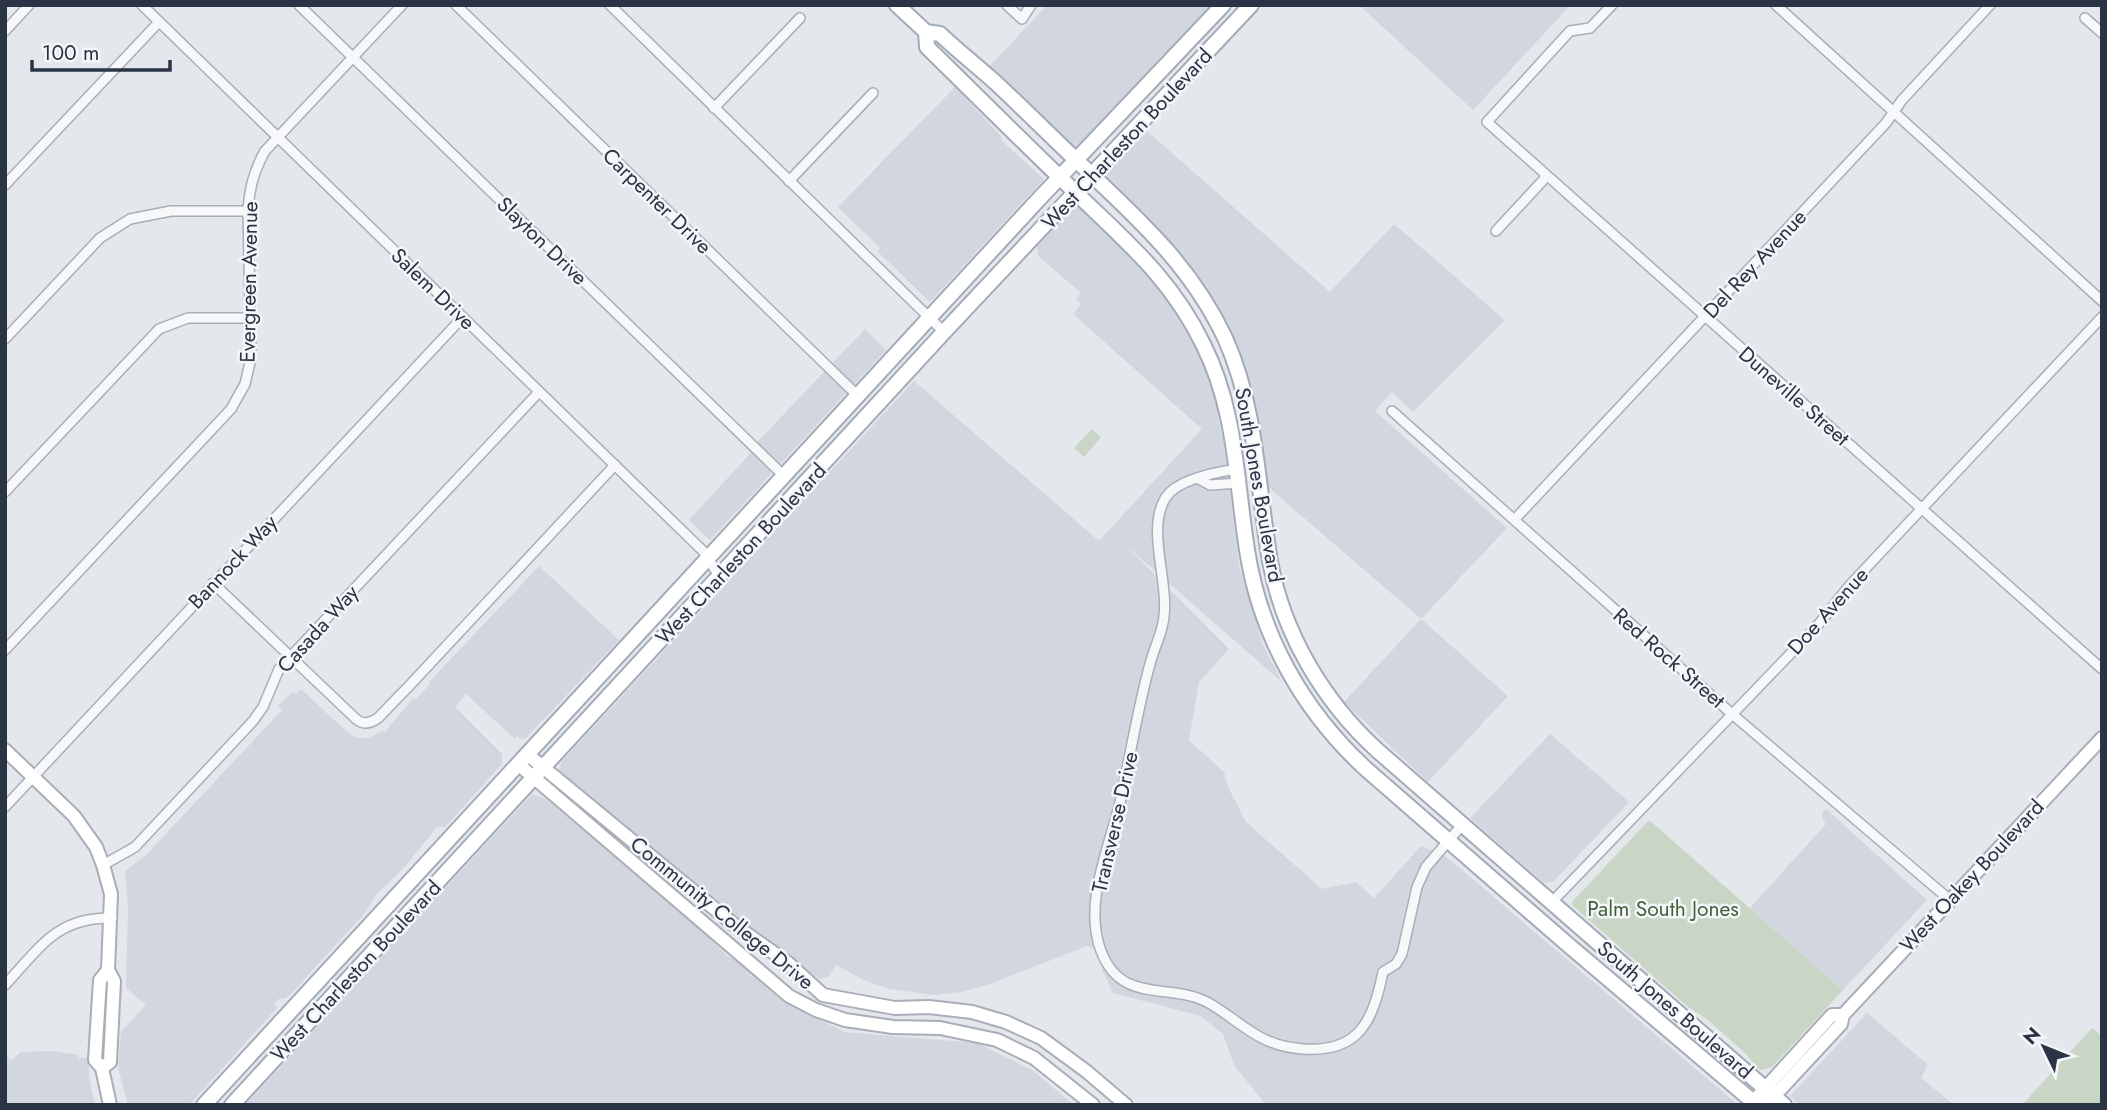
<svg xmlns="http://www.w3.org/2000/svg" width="2107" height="1110" font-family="Jost,sans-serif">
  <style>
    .built { fill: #d2d6de }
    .green { fill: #c9d6c5 }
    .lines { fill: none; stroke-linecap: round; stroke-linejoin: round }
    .street-casing { stroke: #a9aeb7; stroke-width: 12 }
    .secondary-casing { stroke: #a9aeb7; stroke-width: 16 }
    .primary-casing { stroke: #a3abb8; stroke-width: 18 }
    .street { stroke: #f7f8fa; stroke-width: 9 }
    .secondary { stroke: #fff; stroke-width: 12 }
    .primary { stroke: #fff; stroke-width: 14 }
    .labels { text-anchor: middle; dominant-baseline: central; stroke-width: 5; stroke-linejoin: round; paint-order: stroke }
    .street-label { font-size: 21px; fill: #2b3445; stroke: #f4f6f9 }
    .park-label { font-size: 21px; fill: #3f6138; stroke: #f4f6f9 }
  </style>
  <rect width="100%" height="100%" fill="#e4e7ec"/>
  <g class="built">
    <polygon points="1047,5 1223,5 1076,159 987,69"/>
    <polygon points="1359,5 1566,5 1568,8 1473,110"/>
    <polygon points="955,87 1001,136 1002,141 1044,179 930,302 878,252 880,248 838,207"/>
    <polygon points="1140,125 1330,292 1394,224 1505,320 1413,412 1392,392 1375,411 1507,528 1421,619 1508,696 1428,782 1344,702 1421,619 1259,479 1248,404 1203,300 1093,176"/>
    <polygon points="1076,193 1184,308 1226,404 1217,413 1224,445 1239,566 1263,645 1282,682 1122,542 1229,649 1199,682 1189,740 1224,772 1228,787 1246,822 1322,889 1356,882 1374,898 1421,846 1443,854 1738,1105 1266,1105 1234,1065 1223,1034 1201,1016 1113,993 1103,972 1099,951 1087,946 987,985 961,992 934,995 889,989 864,980 836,965 828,977 819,979 751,930 561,778 559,769 562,761 914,381 1099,541 1202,429 1073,314 1081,304 1076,299 1081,293 1038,256 1036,237"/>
    <polygon points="865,329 886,350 710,540 689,520 748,456 760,439"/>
    <polygon points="539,566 619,640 526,738 521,739 516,736 515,739 466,694 455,707 502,754 502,764 445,827 437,827 403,869 375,896 366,912 289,996 283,999 280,998 274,1004 277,1008 189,1105 128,1105 118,1068 121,1032 146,1005 126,988 128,906 125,871 146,855 282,710 278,706 292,692 295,694 301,689 347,732 357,738 368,738 383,731 385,732 413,698 416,699 430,684 429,682"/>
    <polygon points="1550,734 1629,802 1554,881 1544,883 1470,818"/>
    <polygon points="532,794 546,799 702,931 727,956 736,960 750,973 750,976 754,977 780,999 844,1032 977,1043 1032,1070 1074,1105 245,1105"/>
    <polygon points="1826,809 1927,900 1843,990 1750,908 1826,824 1823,820 1822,813"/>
    <polygon points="1867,1013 1928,1065 1921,1078 1954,1105 1800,1105 1790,1096"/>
    <polygon points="52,1051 78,1055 79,1058 88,1058 90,1083 95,1105 5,1105 5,1056 12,1060 21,1052"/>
  </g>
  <g class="green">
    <polygon points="1092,429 1101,437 1084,457 1074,448"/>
    <polygon points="1649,820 1843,990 1772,1067 1762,1070 1757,1068 1746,1054 1708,1020 1687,1006 1573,906 1572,902"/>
    <polygon points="2092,1028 2102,1036 2102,1105 2022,1105"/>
  </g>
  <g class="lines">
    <defs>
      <g id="street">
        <polyline points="142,5 703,551 720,577"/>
        <polyline points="299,5 784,476"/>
        <polyline points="456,5 858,396"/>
        <polyline points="610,5 944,332"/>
        <polyline points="1007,5 1022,19 1031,5"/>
        <polyline points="1612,5 1590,28 1570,31 1487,122 2102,669"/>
        <polyline points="1776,5 2102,301"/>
        <polyline points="2085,18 2102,33"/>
        <polyline points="5,31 29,5"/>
        <polyline points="714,108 800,18"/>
        <polyline points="789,181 873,93"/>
        <polyline points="5,185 159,22"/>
        <polyline points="1496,231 1547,176"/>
        <polyline points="5,339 100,238 130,219 171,211 248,211"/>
        <polyline points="1392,411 1732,714 1950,900"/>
        <path d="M1238 469C1217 472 1178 479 1166 497 1144 532 1173 587 1162 627 1160 637 1155 647 1152 657 1138 704 1131 754 1120 802 1109 849 1083 903 1101 951 1121 1004 1167 983 1205 1001 1225 1011 1242 1028 1262 1038 1275 1045 1290 1048 1303 1049 1360 1053 1373 1020 1383 972L1396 964 1402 954 1417 887 1426 867 1462 825"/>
        <polyline points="1199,479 1210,485 1239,483"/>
        <polyline points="5,492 159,329 188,318 249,318"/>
        <polyline points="1515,519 1886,123 1902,100 1990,5"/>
        <path d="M213 583 356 719C363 725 371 723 378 718L410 685 615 465"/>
        <path d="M5 650 231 409 245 384 251 358 248 211C249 189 254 170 265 151L402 5"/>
        <polyline points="5,807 462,318"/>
        <polyline points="103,865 135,847 253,721 263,707 279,669 539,392"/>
        <polyline points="1551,903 1818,625 1850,585 2102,317"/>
        <path d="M5 985C40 948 56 917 112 918"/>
      </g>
      <g id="secondary">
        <polyline points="5,750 74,816 96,847 103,865 111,894 108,970 114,981 110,1062 102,1068"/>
        <polyline points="527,754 733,924 788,963 823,995 895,1008 929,1007 972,1012 1006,1022 1041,1038 1086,1071 1126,1105"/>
        <polyline points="518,764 789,996 816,1010 845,1020 893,1027 940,1028 997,1040 1034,1058 1093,1105"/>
        <polyline points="108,970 100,980 95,1060 102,1068 110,1105"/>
        <polyline points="1750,1105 1832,1015 1843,1015"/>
        <polyline points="1766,1105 1841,1024 1843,1015 2102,738"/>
      </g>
      <g id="primary">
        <path d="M897 5 926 32 940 34C958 51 977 66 996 83 1029 114 1062 147 1095 178 1147 227 1194 272 1225 338 1257 409 1257 485 1270 561 1283 634 1324 702 1378 751L1784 1105"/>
        <path d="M926 32 927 47C975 94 1022 141 1071 188 1123 239 1170 276 1203 344 1236 409 1236 480 1247 550 1260 635 1303 711 1366 769L1566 943 1757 1105"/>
        <polyline points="204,1105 1038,200 1223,5"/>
        <polyline points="232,1105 944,332 1251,5"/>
      </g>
    </defs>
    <use href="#street" class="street-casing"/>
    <use href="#secondary" class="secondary-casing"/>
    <use href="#primary" class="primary-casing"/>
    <use href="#street" class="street"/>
    <use href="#secondary" class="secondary"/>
    <use href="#primary" class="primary"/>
  </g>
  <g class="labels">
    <g class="street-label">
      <text transform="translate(1127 139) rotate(-47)">West Charleston Boulevard</text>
      <text transform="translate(657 201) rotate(44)">Carpenter Drive</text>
      <text transform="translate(542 241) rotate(44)">Slayton Drive</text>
      <text transform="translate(1755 264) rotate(-47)">Del Rey Avenue</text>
      <text transform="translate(249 282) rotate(-89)">Evergreen Avenue</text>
      <text transform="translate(433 289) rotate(44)">Salem Drive</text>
      <text transform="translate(1794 396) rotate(41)">Duneville Street</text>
      <text transform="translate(1259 485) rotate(80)">South Jones Boulevard</text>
      <text transform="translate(741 554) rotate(-47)">West Charleston Boulevard</text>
      <text transform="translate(233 562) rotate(-47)">Bannock Way</text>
      <text transform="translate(1828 611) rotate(-48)">Doe Avenue</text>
      <text transform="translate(318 629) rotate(-48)">Casada Way</text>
      <text transform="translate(1669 658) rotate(41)">Red Rock Street</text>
      <text transform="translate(1115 822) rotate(-77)">Transverse Drive</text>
      <text transform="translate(1972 876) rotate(-47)">West Oakey Boulevard</text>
      <text transform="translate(722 913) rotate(39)">Community College Drive</text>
      <text transform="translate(356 971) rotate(-47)">West Charleston Boulevard</text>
      <text transform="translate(1675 1010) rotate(41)">South Jones Boulevard</text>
    </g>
    <g class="park-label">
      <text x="1663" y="909">Palm South Jones</text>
    </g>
  </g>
  <rect width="2107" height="1110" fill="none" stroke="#2b3445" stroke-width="14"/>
  <g transform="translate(2044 1047) rotate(313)" stroke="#f4f6f9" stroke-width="5" paint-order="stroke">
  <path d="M0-5L12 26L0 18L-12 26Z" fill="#2b3445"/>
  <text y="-10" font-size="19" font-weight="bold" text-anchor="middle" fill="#2b3445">N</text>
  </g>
  <path d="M32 60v10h138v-10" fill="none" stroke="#2b3445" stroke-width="3.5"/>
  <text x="42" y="60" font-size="21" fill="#2b3445" stroke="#f4f6f9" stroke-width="5" paint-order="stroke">100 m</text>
</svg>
